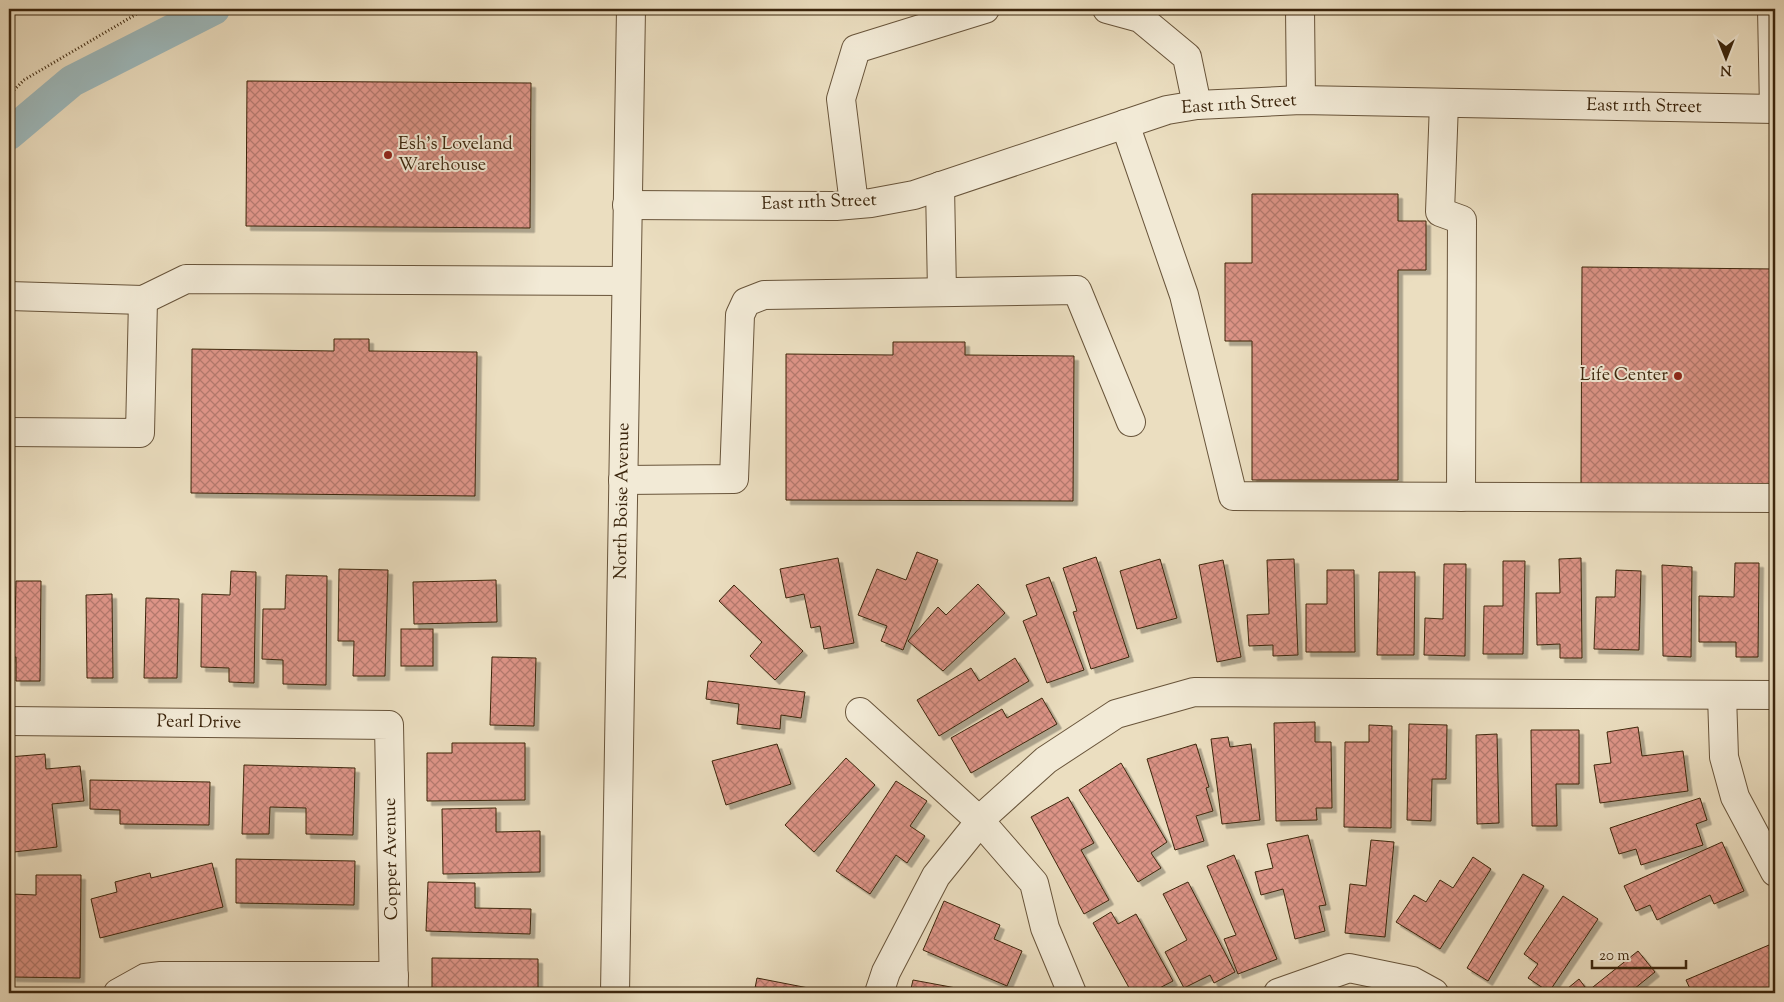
<svg xmlns="http://www.w3.org/2000/svg" width="1784" height="1002" font-family="'Sorts Mill Goudy',serif">
  <style>
    .lines { fill: none; stroke-linecap: round; stroke-linejoin: round }
    .canal { stroke: #9db9bc; stroke-width: 32 }
    .building { fill: url(#building-cross-hatch); stroke: #3c260d; filter: url(#shadow) }
    .minor-casing { stroke: #68543a; stroke-width: 30 }
    .path { stroke: #3c260d; stroke-width: 3; stroke-dasharray: 1 2.5; stroke-linecap: butt }
    .minor { stroke: #f2ead6; stroke-width: 28 }
    .poi-dot { fill: #8f2418; stroke: #f2ead6; stroke-width: 2 }
    .labels { text-anchor: middle; dominant-baseline: central; stroke-width: 4; stroke-linejoin: round; paint-order: stroke }
    .street-label { font-size: 18px; fill: #3c260d; stroke: #f2ead6 }
    .poi-label { font-size: 18px; fill: #3c260d; stroke: #f2ead6; text-anchor: start }
  </style>
  <defs>
    <pattern id="building-cross-hatch" width="8" height="8" patternUnits="userSpaceOnUse" patternTransform="scale(1.25)"><rect width="8" height="8" fill="#dd9487"/><path d="M0 0l8 8M0 8l8-8" fill="none" stroke="#b4796d"/></pattern>
    <filter id="shadow"><feDropShadow dx="4.5" dy="4.5" stdDeviation="0" flood-color="#0004"/></filter>
  </defs>
  <rect width="100%" height="100%" fill="#ebdec0"/>
  <filter id="stains"><feTurbulence type="fractalNoise" baseFrequency=".004" numOctaves="4"/><feColorMatrix values="0 0 0 0 .2 0 0 0 0 .09 0 0 0 0 .02 0 0 0 .5 -.17"/></filter>
  <radialGradient id="worn" r=".72"><stop offset=".6" stop-color="#630" stop-opacity="0"/><stop offset="1" stop-color="#630" stop-opacity=".3"/></radialGradient>
  <g class="lines">
    <polyline class="canal" points="9,134 72,81 214,9"/>
  </g>
  <g class="building">
    <polygon points="247,81 531,83 530,228 246,226"/>
    <polygon points="1252,194 1398,194 1398,221 1426,221 1426,270 1398,270 1398,480 1252,480 1252,341 1225,341 1225,263 1252,263"/>
    <polygon points="1582,267 1775,269 1775,486 1581,484"/>
    <polygon points="334,339 369,339 369,351 477,352 475,496 191,493 192,349 334,351"/>
    <polygon points="893,342 965,342 965,355 1074,356 1073,501 786,500 786,354 893,355"/>
    <polygon points="917,552 938,560 903,650 881,641 887,626 858,615 877,569 906,580"/>
    <polygon points="1096,557 1129,657 1091,669 1073,612 1077,611 1063,568"/>
    <polygon points="838,558 854,643 824,649 820,626 811,628 804,594 786,598 780,569"/>
    <polygon points="1581,558 1582,658 1560,658 1560,644 1537,645 1536,593 1560,593 1559,559"/>
    <polygon points="1160,559 1177,618 1137,629 1120,571"/>
    <polygon points="1294,559 1298,655 1273,656 1273,645 1249,646 1247,615 1269,614 1267,560"/>
    <polygon points="1223,560 1241,657 1217,662 1199,565"/>
    <polygon points="1503,561 1525,561 1523,654 1483,654 1484,606 1503,606"/>
    <polygon points="1735,563 1759,563 1758,657 1736,657 1736,642 1699,642 1699,596 1734,597"/>
    <polygon points="1444,564 1466,564 1465,656 1424,655 1425,618 1443,619"/>
    <polygon points="1662,565 1692,567 1691,657 1663,656"/>
    <polygon points="339,569 388,570 385,676 353,676 354,641 338,641"/>
    <polygon points="1327,570 1354,570 1355,652 1306,652 1306,604 1327,604"/>
    <polygon points="1616,570 1641,571 1639,650 1594,649 1596,597 1615,597"/>
    <polygon points="231,571 256,572 254,683 229,682 229,668 201,667 202,594 230,595"/>
    <polygon points="1379,572 1415,572 1414,655 1377,655"/>
    <polygon points="286,575 327,576 326,685 283,684 283,660 262,659 263,609 285,609"/>
    <polygon points="1049,577 1084,670 1047,683 1023,621 1037,615 1026,585"/>
    <polygon points="496,580 497,622 414,624 413,582"/>
    <polygon points="16,581 41,581 40,681 16,681 16,657 9,657 9,628 15,628"/>
    <polygon points="978,584 1005,613 943,671 908,641 938,607 946,615"/>
    <polygon points="734,585 803,651 775,680 750,656 762,642 719,601"/>
    <polygon points="112,594 113,678 87,678 86,595"/>
    <polygon points="146,598 179,599 177,678 144,678"/>
    <rect x="401" y="629" width="32" height="37"/>
    <polygon points="492,657 536,658 534,726 490,725"/>
    <polygon points="1015,658 1029,681 939,736 917,700 971,668 979,681"/>
    <polygon points="708,681 805,692 801,718 781,715 780,729 737,724 739,704 706,699"/>
    <polygon points="1042,698 1057,724 971,773 951,738 1002,709 1007,718"/>
    <polygon points="1315,722 1315,742 1331,742 1332,808 1316,808 1317,820 1276,821 1274,723"/>
    <polygon points="1409,724 1447,725 1446,779 1432,779 1431,821 1407,820"/>
    <polygon points="1369,725 1392,726 1391,828 1344,827 1345,742 1369,742"/>
    <polygon points="1638,727 1642,756 1683,751 1688,791 1600,803 1594,765 1611,763 1607,732"/>
    <polygon points="1531,730 1579,730 1579,784 1556,784 1557,826 1532,826"/>
    <polygon points="1497,734 1499,823 1477,824 1476,735"/>
    <polygon points="1228,737 1230,747 1251,744 1260,820 1222,824 1211,739"/>
    <polygon points="452,743 525,743 525,800 427,801 427,753 452,753"/>
    <polygon points="777,744 791,784 726,805 712,761"/>
    <polygon points="1196,744 1209,787 1206,788 1213,811 1196,816 1204,841 1175,850 1147,759"/>
    <polygon points="45,754 46,769 80,766 84,801 52,804 57,847 14,852 9,802 9,757"/>
    <polygon points="846,758 875,785 814,852 785,825"/>
    <polygon points="1121,763 1167,842 1151,853 1161,868 1138,882 1079,790"/>
    <polygon points="244,765 355,768 353,835 306,834 306,808 270,807 269,834 242,834"/>
    <polygon points="90,780 210,782 209,825 120,824 120,810 90,809"/>
    <polygon points="896,781 927,801 910,826 925,836 907,863 896,855 870,894 836,871"/>
    <polygon points="1068,797 1094,843 1081,850 1109,900 1084,914 1031,817"/>
    <polygon points="1700,798 1707,820 1696,824 1703,845 1641,865 1636,849 1619,854 1610,828"/>
    <polygon points="496,808 496,832 540,831 540,872 443,874 442,809"/>
    <polygon points="1308,835 1326,905 1319,906 1325,931 1295,939 1283,889 1261,895 1255,872 1273,868 1267,844"/>
    <polygon points="1371,840 1394,842 1385,937 1345,933 1350,884 1366,886"/>
    <polygon points="1722,842 1744,891 1714,904 1710,895 1657,920 1650,905 1636,911 1624,886"/>
    <polygon points="1234,855 1277,959 1238,974 1224,939 1236,935 1207,866"/>
    <polygon points="1473,857 1491,869 1440,949 1396,922 1414,895 1426,902 1440,880 1453,888"/>
    <polygon points="236,859 355,861 354,905 236,903"/>
    <polygon points="212,863 223,907 100,938 91,899 117,892 115,882 150,873 151,878"/>
    <polygon points="1523,874 1544,886 1488,981 1467,968"/>
    <polygon points="36,875 81,875 80,978 12,977 12,894 36,895"/>
    <polygon points="428,882 475,883 475,908 531,909 530,934 426,931"/>
    <polygon points="1188,882 1235,972 1214,983 1210,975 1184,988 1165,952 1187,940 1163,894"/>
    <polygon points="1563,896 1598,919 1549,992 1528,978 1538,964 1524,954"/>
    <polygon points="944,901 1000,925 994,939 1022,951 1007,986 923,950"/>
    <polygon points="1111,912 1118,924 1136,914 1173,981 1150,993 1132,993 1093,923"/>
    <polygon points="1769,945 1775,960 1775,993 1692,993 1686,980"/>
    <polygon points="1638,951 1655,972 1629,993 1562,993 1579,979 1588,991"/>
    <polygon points="432,958 538,959 538,993 432,993"/>
    <polygon points="757,978 829,992 828,993 754,993"/>
    <polygon points="913,980 983,993 910,993"/>
  </g>
  <g class="lines">
    <defs>
      <g id="minor">
        <polyline points="1107,9 1140,18 1187,57 1197,105"/>
        <polyline points="1300,9 1301,100"/>
        <polyline points="1772,9 1774,109"/>
        <polyline points="1444,103 1440,212 1462,220 1461,497"/>
        <polyline points="1125,124 1184,295 1233,496 1775,498"/>
        <polyline points="940,186 942,292"/>
        <polyline points="854,204 841,99 856,49 985,9"/>
        <polyline points="627,205 836,206 871,203 914,195 1167,110 1197,105 1301,100 1775,109"/>
        <polyline points="9,296 143,300 186,279 626,281"/>
        <polyline points="9,432 140,433 143,300"/>
        <polyline points="623,480 734,479 740,315 746,302 764,295 1077,290 1131,422"/>
        <polyline points="1722,695 1724,757 1735,797 1775,872"/>
        <polyline points="860,712 980,821 1034,883 1045,928 1072,993"/>
        <polyline points="9,721 389,725 394,993"/>
        <polyline points="118,993 145,978 161,976 394,976"/>
        <polyline points="615,993 631,9"/>
        <polyline points="879,993 886,972 936,876 986,814 1046,760 1116,714 1194,692 1775,695"/>
        <polyline points="1278,993 1349,968 1412,981 1434,993"/>
      </g>
    </defs>
    <use href="#minor" class="minor-casing"/>
    <polyline class="path" points="9,95 24,80 145,9"/>
    <use href="#minor" class="minor"/>
  </g>
  <g class="poi-dot">
    <circle cx="388" cy="155" r="5"/>
    <circle cx="1678" cy="376" r="5"/>
  </g>
  <g class="labels">
    <g class="street-label">
      <text transform="translate(1239 105) rotate(-4)">East 11th Street</text>
      <text transform="translate(1644 107) rotate(1)">East 11th Street</text>
      <text transform="translate(819 203) rotate(-2)">East 11th Street</text>
      <text transform="translate(623 501) rotate(-89)">North Boise Avenue</text>
      <text transform="translate(199 723) rotate(1)">Pearl Drive</text>
      <text transform="translate(392 859) rotate(-91)">Copper Avenue</text>
    </g>
    <g class="poi-label">
      <text x="398" y="145">Esh's Loveland<tspan x="398" dy="21">Warehouse</tspan></text>
      <text x="1668" y="376" text-anchor="end">Life Center</text>
    </g>
  </g>
  <rect width="1784" height="1002" fill="none" stroke="#ebdec0" stroke-width="30"/>
  <rect x="10" y="10" width="1764" height="982" fill="none" stroke="#3c260d" stroke-width="2.5"/>
  <rect x="15" y="15" width="1754" height="972" fill="none" stroke="#3c260d"/>
  <g transform="translate(1726 58) rotate(180)" stroke="#f2ead6" stroke-width="4" paint-order="stroke">
  <path d="M0-4L9 19L0 12L-9 19Z" fill="#3c260d"/>
  <text y="-8" font-size="14" font-weight="bold" text-anchor="middle" fill="#3c260d">N</text>
  </g>
  <path d="M1592 960v8h94v-8" fill="none" stroke="#3c260d" stroke-width="2.5"/>
  <text x="1599" y="960" font-size="15" fill="#3c260d" stroke="#f2ead6" stroke-width="4" paint-order="stroke">20 m</text>
  <rect width="100%" height="100%" filter="url(#stains)"/>
  <rect width="100%" height="100%" fill="url(#worn)"/>
</svg>
